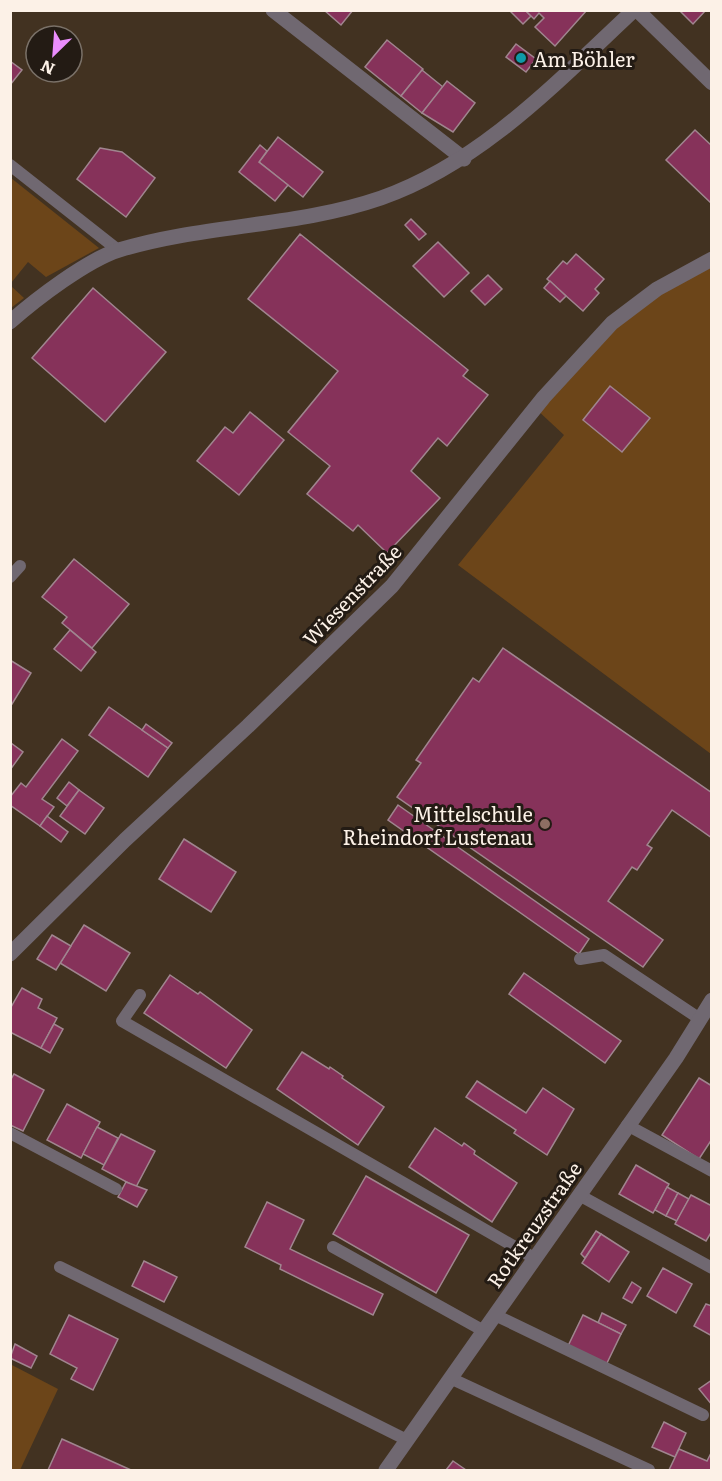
<svg xmlns="http://www.w3.org/2000/svg" width="722" height="1481" font-family="Literata,serif">
  <style>
    .grass { fill: #6c4519 }
    .building { fill: #86325a; stroke: #a0858f; stroke-width: 1.5 }
    .lines { fill: none; stroke-linecap: round; stroke-linejoin: round }
    .service { stroke: #706871; stroke-width: 12 }
    .minor { stroke: #706871; stroke-width: 15 }
    .culture-dot { fill: #0f9aa8; stroke: #231b14; stroke-width: 2 }
    .education-dot { fill: #8d6e63; stroke: #231b14; stroke-width: 2 }
    .labels { text-anchor: middle; dominant-baseline: central; stroke-width: 6; stroke-linejoin: round; paint-order: stroke }
    .poi-label { font-size: 20px; fill: #fcf1e7; stroke: #231b14; text-anchor: start }
    .street-label { font-size: 20px; fill: #fcf1e7; stroke: #231b14 }
  </style>
  <rect width="100%" height="100%" fill="#423221"/>
  <g class="grass">
    <polygon points="11,178 99,248 46,277 28,262 11,283"/>
    <polygon points="711,259 711,754 458,565 564,435 535,408 622,315"/>
    <polygon points="11,286 24,298 11,308 10,308"/>
    <polygon points="10,1364 58,1389 20,1470 11,1470"/>
  </g>
  <g class="building">
    <polygon points="324,10 353,10 341,25"/>
    <polygon points="509,10 525,10 531,16 523,24"/>
    <polygon points="525,10 587,10 555,46 535,27 544,18 539,13 534,19"/>
    <polygon points="679,10 706,10 693,24"/>
    <polygon points="387,40 423,69 401,96 365,67"/>
    <polygon points="516,44 536,59 526,72 506,57"/>
    <polygon points="10,61 22,70 10,85"/>
    <polygon points="422,70 443,87 422,113 401,96"/>
    <polygon points="447,81 475,103 453,132 422,113"/>
    <polygon points="695,130 712,146 712,204 666,160"/>
    <polygon points="278,137 323,172 303,197 259,162"/>
    <polygon points="260,145 267,151 259,162 288,185 275,201 239,172"/>
    <polygon points="100,148 122,152 155,178 126,217 77,179"/>
    <polygon points="411,219 426,234 419,240 405,225"/>
    <polygon points="300,234 468,370 463,376 488,395 447,446 438,438 411,471 440,498 387,553 358,525 353,531 307,494 330,466 288,432 338,371 248,299"/>
    <polygon points="438,242 469,273 444,297 413,266"/>
    <polygon points="576,254 604,279 595,289 599,293 583,311 547,279 563,261 567,264"/>
    <polygon points="488,275 502,289 485,305 471,291"/>
    <polygon points="550,281 566,296 560,302 544,288"/>
    <polygon points="93,288 166,352 105,422 32,358"/>
    <polygon points="610,386 650,418 622,452 583,420"/>
    <polygon points="250,412 284,440 239,495 197,461 225,427 233,433"/>
    <polygon points="74,559 129,604 92,648 62,623 67,617 42,597"/>
    <polygon points="70,630 96,652 81,671 54,649"/>
    <polygon points="503,648 712,793 712,838 672,810 647,845 652,848 637,870 632,867 608,901 663,940 643,967 397,797 421,763 416,760 473,678 479,682"/>
    <polygon points="10,660 31,673 12,704 10,703"/>
    <polygon points="109,707 168,748 148,777 89,735"/>
    <polygon points="146,724 172,743 168,748 142,730"/>
    <polygon points="62,739 78,751 42,799 54,807 40,826 10,805 10,797 21,783 26,787"/>
    <polygon points="11,743 23,752 10,770 10,743"/>
    <polygon points="69,782 79,790 67,806 57,798"/>
    <polygon points="79,790 104,808 85,834 60,816"/>
    <polygon points="398,805 589,939 579,954 388,820"/>
    <polygon points="47,816 68,832 61,842 40,826"/>
    <polygon points="184,839 236,872 211,912 159,879"/>
    <polygon points="84,925 130,953 106,991 60,963"/>
    <polygon points="52,935 71,946 56,970 37,959"/>
    <polygon points="524,973 621,1041 605,1063 509,994"/>
    <polygon points="170,975 198,994 200,992 252,1030 226,1068 144,1013"/>
    <polygon points="22,988 42,999 38,1008 57,1018 41,1048 10,1032 10,1009"/>
    <polygon points="54,1024 63,1029 50,1053 41,1048"/>
    <polygon points="302,1052 329,1069 330,1067 343,1076 342,1078 384,1107 358,1145 277,1089"/>
    <polygon points="14,1074 44,1090 23,1131 10,1125 10,1081"/>
    <polygon points="699,1078 712,1086 712,1139 699,1159 662,1135"/>
    <polygon points="477,1081 526,1113 543,1088 574,1109 547,1155 514,1133 516,1130 466,1097"/>
    <polygon points="67,1104 100,1122 81,1158 47,1140"/>
    <polygon points="97,1127 118,1138 104,1165 83,1154"/>
    <polygon points="435,1128 462,1146 464,1143 475,1151 474,1154 517,1183 492,1222 409,1167"/>
    <polygon points="121,1134 155,1151 136,1187 102,1169"/>
    <polygon points="636,1165 669,1184 653,1213 619,1194"/>
    <polygon points="366,1176 469,1235 436,1293 333,1234"/>
    <polygon points="126,1182 147,1190 137,1207 118,1197"/>
    <polygon points="667,1187 678,1193 666,1216 655,1210"/>
    <polygon points="678,1193 689,1199 677,1221 666,1216"/>
    <polygon points="691,1195 712,1206 712,1231 706,1241 675,1224"/>
    <polygon points="267,1202 304,1220 290,1249 383,1294 373,1315 280,1269 281,1265 245,1247"/>
    <polygon points="596,1231 601,1234 585,1258 581,1254"/>
    <polygon points="601,1234 629,1252 609,1282 582,1263"/>
    <polygon points="144,1261 177,1277 164,1302 132,1286"/>
    <polygon points="663,1268 692,1284 676,1313 647,1296"/>
    <polygon points="632,1282 641,1288 632,1303 623,1298"/>
    <polygon points="706,1304 712,1306 712,1336 694,1326"/>
    <polygon points="602,1313 626,1325 621,1334 598,1323"/>
    <polygon points="69,1315 118,1339 93,1390 71,1379 77,1368 50,1354"/>
    <polygon points="583,1315 621,1334 606,1365 568,1346"/>
    <polygon points="15,1344 37,1356 31,1368 10,1358"/>
    <polygon points="712,1380 712,1405 699,1389"/>
    <polygon points="664,1422 686,1433 675,1457 652,1447"/>
    <polygon points="62,1439 131,1470 48,1470"/>
    <polygon points="679,1449 707,1461 712,1451 712,1470 669,1470"/>
    <polygon points="453,1461 466,1470 446,1470"/>
  </g>
  <g class="lines">
    <g class="service">
      <polyline points="10,165 118,250"/>
      <polyline points="10,577 20,566"/>
      <polyline points="580,959 604,955 700,1019"/>
      <polyline points="140,995 122,1021 534,1258"/>
      <polyline points="627,1125 712,1171"/>
      <polyline points="10,1133 116,1189"/>
      <polyline points="579,1195 712,1268"/>
      <polyline points="333,1247 484,1331"/>
      <polyline points="60,1267 407,1440"/>
      <polyline points="495,1315 703,1415"/>
      <polyline points="450,1378 649,1470"/>
    </g>
    <g class="minor">
      <polyline points="273,10 464,159"/>
      <polyline points="637,10 712,83"/>
      <path d="M10 322C36 299 87 260 119 250 205 224 297 227 381 198 481 163 558 81 634 10"/>
      <polyline points="10,954 125,840 248,726 392,586 544,397 612,323 657,289 712,259"/>
      <polyline points="386,1470 676,1058 712,1000"/>
    </g>
  </g>
  <circle class="culture-dot" cx="521" cy="58" r="6"/>
  <circle class="education-dot" cx="545" cy="824" r="6"/>
  <g class="labels">
    <g class="poi-label">
      <text x="533" y="58">Am Böhler</text>
      <text x="533" y="813" text-anchor="end">Mittelschule<tspan x="533" dy="23">Rheindorf Lustenau</tspan></text>
    </g>
    <g class="street-label">
      <text transform="translate(351 594) rotate(-46)">Wiesenstraße</text>
      <text transform="translate(533 1224) rotate(-55)">Rotkreuzstraße</text>
    </g>
  </g>
  <rect width="722" height="1481" fill="none" stroke="#fcf1e7" stroke-width="24"/>
  <g transform="translate(54 54) rotate(205)"><circle r="28" fill="#231b14" stroke="#7a7168" stroke-width="1.5"/>
  <path d="M0-4.5L10 22L0 15L-10 22Z" fill="#ea8dfd"/>
  <text y="-9" font-size="16" font-weight="bold" text-anchor="middle" fill="#fcf1e7">N</text>
  </g>
</svg>
